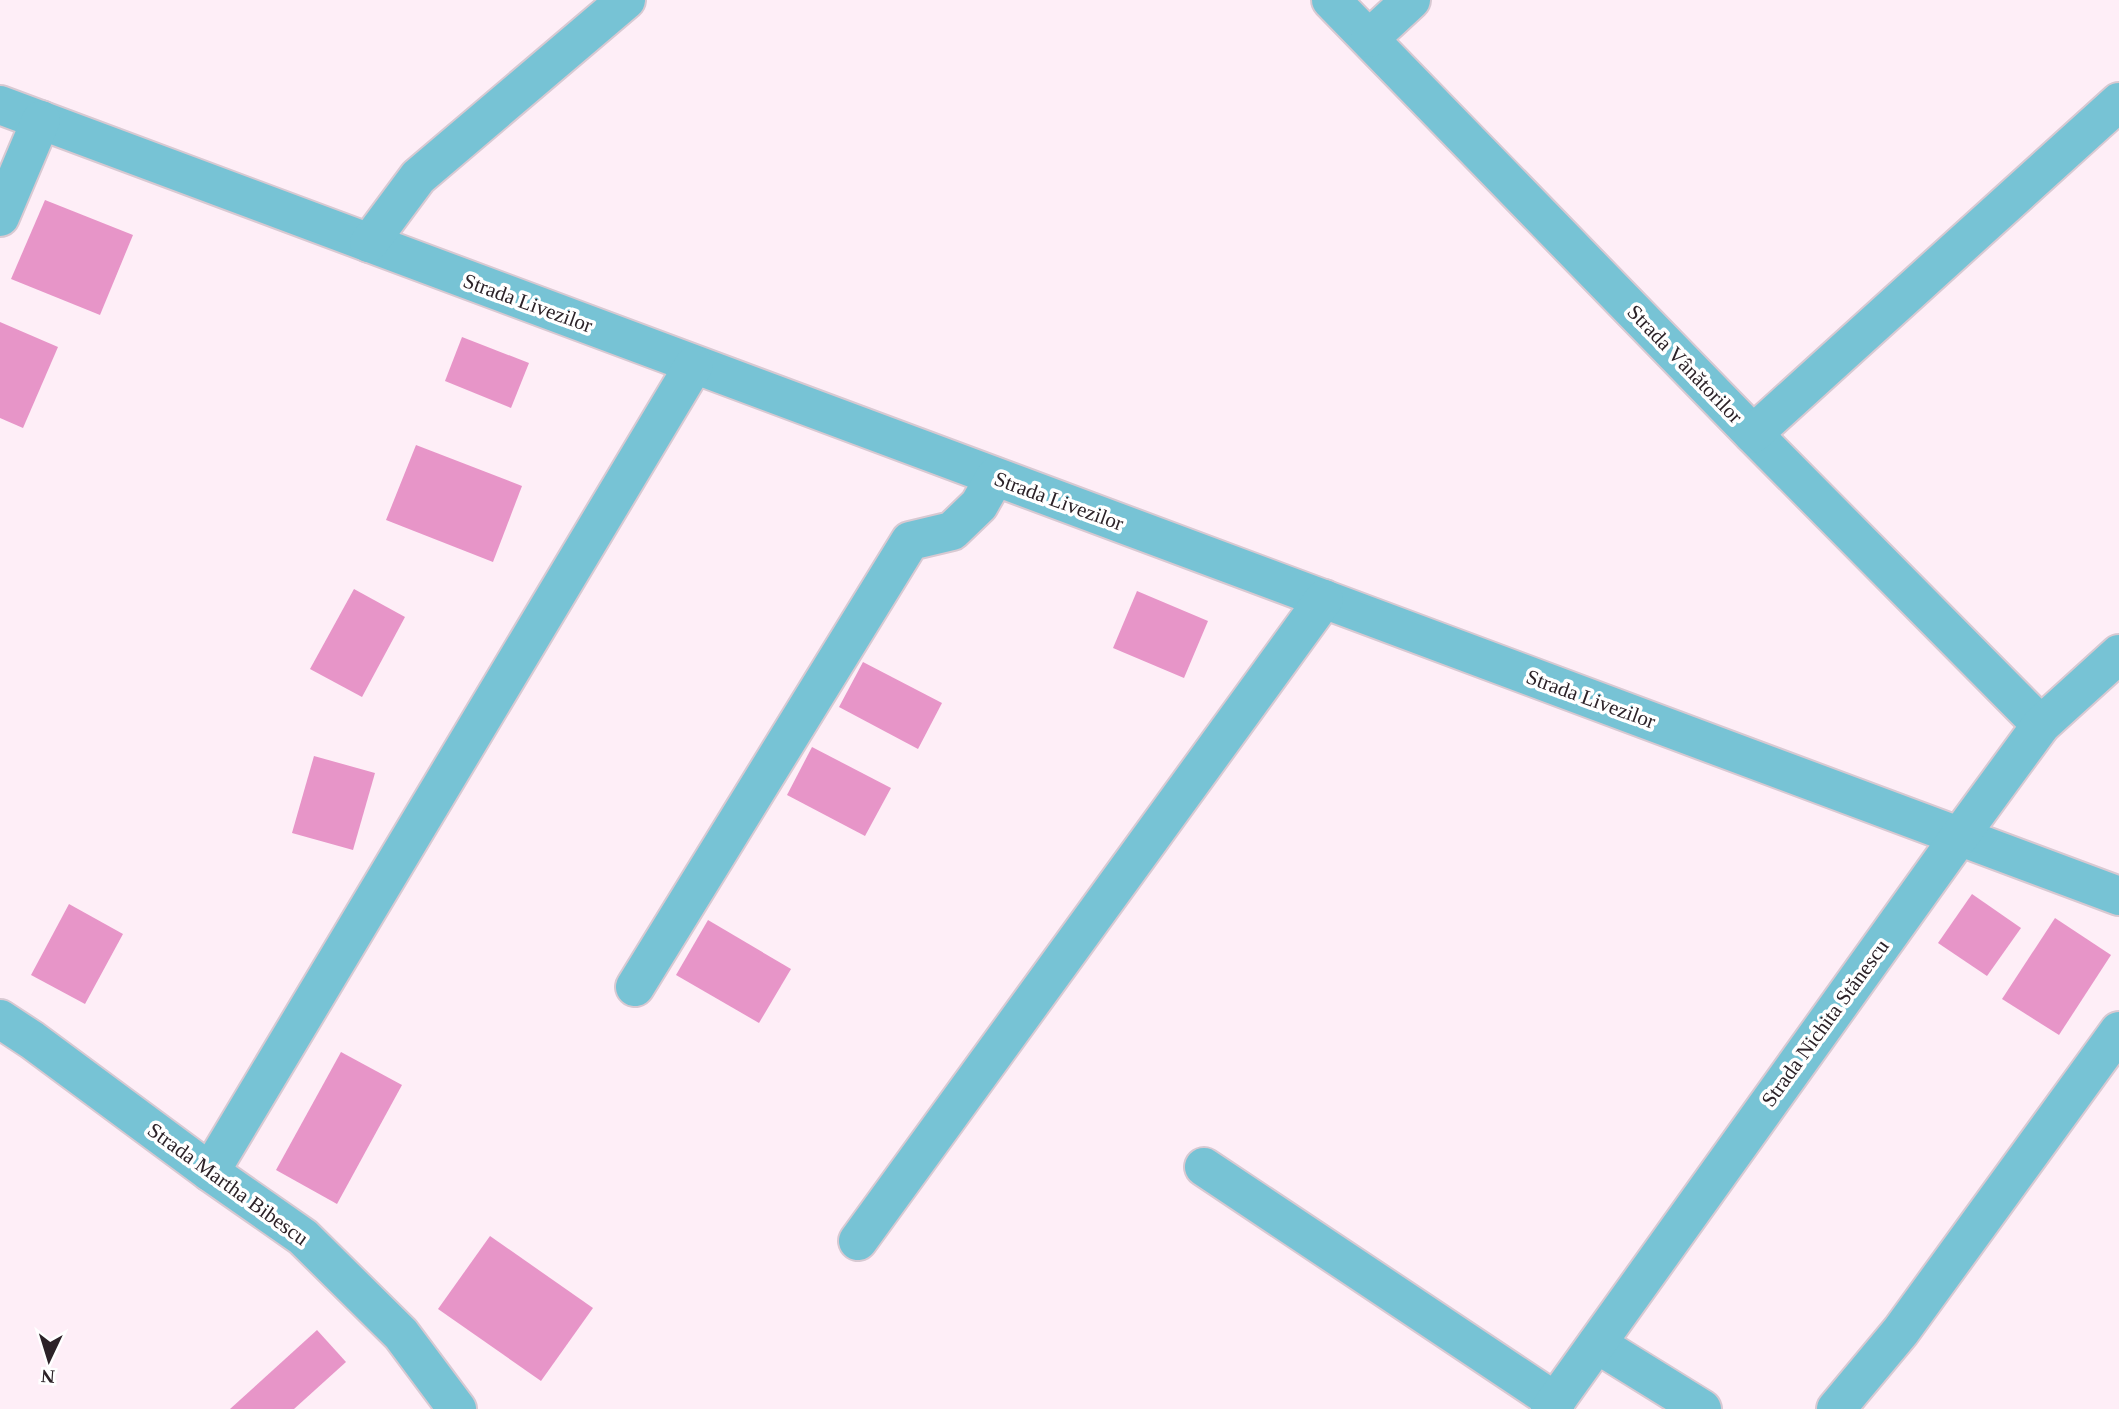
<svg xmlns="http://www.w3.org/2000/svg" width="2119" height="1409" font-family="'Times New Roman',serif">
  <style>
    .building { fill: #e795c8 }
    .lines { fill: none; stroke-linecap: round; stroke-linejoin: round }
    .minor-casing { stroke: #d8c9d2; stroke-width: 42 }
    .minor { stroke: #77c3d5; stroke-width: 38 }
    .labels { text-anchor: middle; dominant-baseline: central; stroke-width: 7; stroke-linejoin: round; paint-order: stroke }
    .street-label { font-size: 21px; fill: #2c2228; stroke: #fff }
  </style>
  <rect width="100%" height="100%" fill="#feeef7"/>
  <g class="building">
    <polygon points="45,200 133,235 100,315 11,279"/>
    <polygon points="0,322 58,347 23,428 0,418"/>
    <polygon points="462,337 529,363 511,408 445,381"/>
    <polygon points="416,445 522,486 493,562 386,520"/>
    <polygon points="354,589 405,617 362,697 310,669"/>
    <polygon points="1137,591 1208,621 1184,678 1113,648"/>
    <polygon points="863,662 942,703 918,749 839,707"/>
    <polygon points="812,747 891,788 865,836 787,795"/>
    <polygon points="314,756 375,773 353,850 292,833"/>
    <polygon points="1972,894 2021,928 1987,976 1938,943"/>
    <polygon points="69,904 123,934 85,1004 31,975"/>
    <polygon points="2055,918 2111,955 2059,1035 2002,999"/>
    <polygon points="708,920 791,969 759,1023 676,975"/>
    <polygon points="341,1052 402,1085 337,1204 276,1170"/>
    <polygon points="490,1236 593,1308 541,1381 438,1309"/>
    <polygon points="317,1330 346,1362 294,1409 230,1409"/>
  </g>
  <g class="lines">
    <defs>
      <g id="minor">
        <polyline points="1331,0 1753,434 2041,725"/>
        <polyline points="1370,38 1411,0"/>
        <polyline points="0,105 2119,896"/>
        <polyline points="0,217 41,120"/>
        <polyline points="369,243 418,177 626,0"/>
        <polyline points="1753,434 2119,102"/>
        <polyline points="635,987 910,541 952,531 979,505 995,477"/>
        <polyline points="0,1019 32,1040 210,1172 303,1237 401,1334 457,1409"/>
        <polyline points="1204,1167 1556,1402"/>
        <polyline points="210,1172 694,365"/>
        <polyline points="858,1241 1324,599"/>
        <polyline points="1597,1344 1702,1409"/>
        <polyline points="1550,1409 1959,837 2041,725 2119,654"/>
        <polyline points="1836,1409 1901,1331 2119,1031"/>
      </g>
    </defs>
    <use href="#minor" class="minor-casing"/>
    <use href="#minor" class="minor"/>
  </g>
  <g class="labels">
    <g class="street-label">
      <text transform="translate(528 303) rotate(20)">Strada Livezilor</text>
      <text transform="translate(1685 364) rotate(46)">Strada Vânătorilor</text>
      <text transform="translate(1059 501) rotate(20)">Strada Livezilor</text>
      <text transform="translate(1591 699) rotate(20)">Strada Livezilor</text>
      <text transform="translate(1825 1023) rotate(-54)">Strada Nichita Stănescu</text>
      <text transform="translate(228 1184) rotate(36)">Strada Martha Bibescu</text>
    </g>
  </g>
  <g transform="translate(49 1360) rotate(184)" stroke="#ffffff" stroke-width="5" paint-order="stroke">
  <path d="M0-5L12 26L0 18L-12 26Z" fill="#2c2228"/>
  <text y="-10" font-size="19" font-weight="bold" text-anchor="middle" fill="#2c2228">N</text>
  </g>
</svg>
